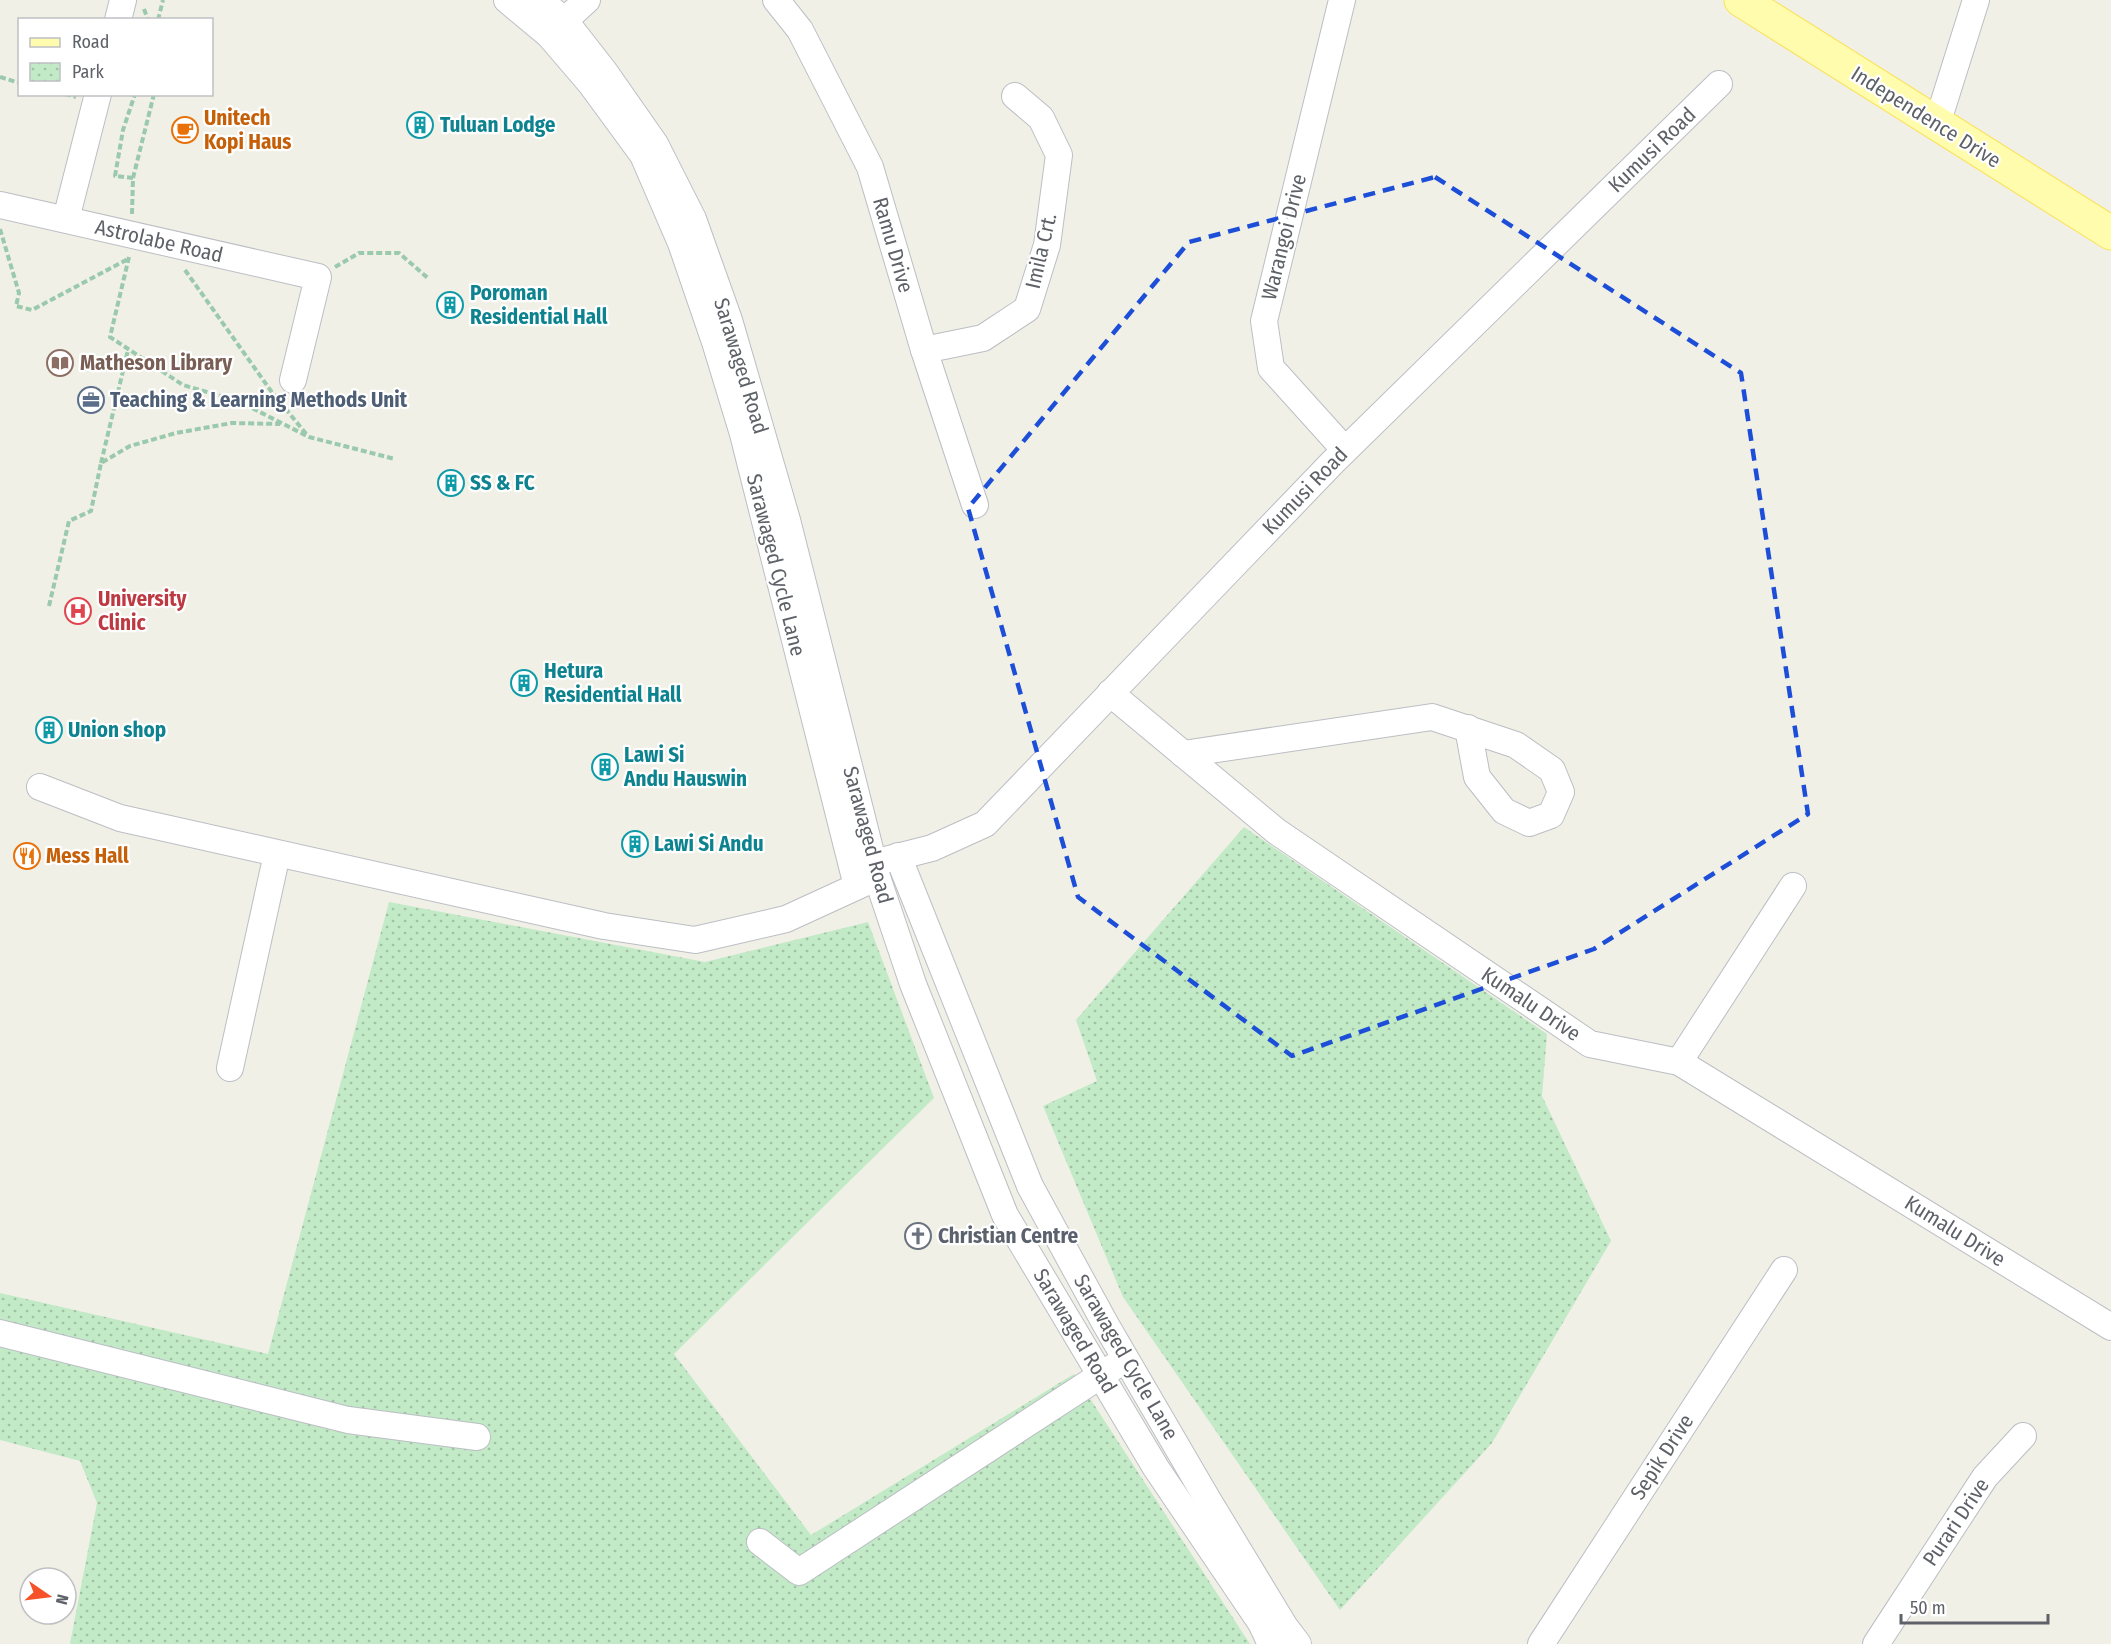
<svg xmlns="http://www.w3.org/2000/svg" width="2111" height="1644" font-family="'Fira Sans Condensed',sans-serif">
  <style>
    .park { fill: url(#park-dots) }
    .lines { fill: none; stroke-linecap: round; stroke-linejoin: round }
    .minor-casing { stroke: #bbbec3; stroke-width: 28 }
    .major-casing { stroke: #fbe156; stroke-width: 35 }
    .path { stroke: #9ac9ad; stroke-width: 4; stroke-dasharray: 6 3; stroke-linecap: butt }
    .minor { stroke: #fff; stroke-width: 26 }
    .major { stroke: #fffcae; stroke-width: 33 }
    .marked { fill: none; stroke: #1d4ed8; stroke-width: 4.5; stroke-dasharray: 12 8; stroke-linejoin: round }
    .labels { text-anchor: middle; dominant-baseline: central; stroke-width: 4.5; stroke-linejoin: round; paint-order: stroke }
    .street-label { font-size: 21px; fill: #5e6168; stroke: #fff }
    .food-label { font-size: 21px; font-weight: bold; fill: #c56008; stroke: #fff; text-anchor: start }
    .culture-label { font-size: 21px; font-weight: bold; fill: #0d838f; stroke: #fff; text-anchor: start }
    .education-label { font-size: 21px; font-weight: bold; fill: #785e54; stroke: #fff; text-anchor: start }
    .service-label { font-size: 21px; font-weight: bold; fill: #4e5e75; stroke: #fff; text-anchor: start }
    .health-label { font-size: 21px; font-weight: bold; fill: #be3a42; stroke: #fff; text-anchor: start }
    .worship-label { font-size: 21px; font-weight: bold; fill: #5b616d; stroke: #fff; text-anchor: start }
  </style>
  <defs>
    <pattern id="park-dots" width="8" height="8" patternUnits="userSpaceOnUse" patternTransform="scale(1.5)"><rect width="8" height="8" fill="#c2eac7"/><path d="M2 2h.1M6 6h.1" fill="none" stroke="#a1c1a5" stroke-width="1.8" stroke-linecap="round"/></pattern>
  </defs>
  <rect width="100%" height="100%" fill="#f1f0e7"/>
  <g class="park">
    <polygon points="1244,827 1547,1034 1542,1096 1611,1241 1492,1443 1340,1610 1123,1297 1043,1106 1097,1081 1076,1020"/>
    <polygon points="389,902 705,962 868,922 934,1098 674,1354 811,1535 1074,1374 1250,1644 70,1644 97,1503 80,1461 0,1440 0,1293 268,1354"/>
  </g>
  <g class="lines">
    <defs>
      <g id="minor">
        <polyline points="507,0 549,35 587,0"/>
        <polyline points="540,0 565,21 604,71 655,144 693,219 729,320 787,520 877,877 913,984 1005,1215 1156,1468 1261,1623 1271,1644"/>
        <polyline points="776,0 800,30 870,167 924,350 975,505"/>
        <polyline points="1342,0 1264,321 1271,368 1345,450"/>
        <polyline points="118,20 123,0"/>
        <polyline points="549,35 591,84 643,155 681,243 715,342 743,434 857,886"/>
        <polyline points="1937,124 1976,0"/>
        <polyline points="0,205 318,277 293,380"/>
        <polyline points="66,219 98,94"/>
        <polyline points="924,350 983,338 1027,309 1047,245 1059,155 1041,118 1015,96"/>
        <polyline points="1110,693 1276,831 1590,1044 1679,1062 2111,1327"/>
        <polyline points="1183,754 1432,717 1516,745 1552,770 1561,792 1551,815 1529,823 1504,811 1477,777 1468,728"/>
        <polyline points="40,787 120,818 604,926 695,940 786,919 871,880"/>
        <polyline points="898,856 1030,1186 1106,1325 1208,1500 1285,1627 1298,1644"/>
        <polyline points="873,863 932,848 985,824 1332,463 1719,84"/>
        <polyline points="1679,1062 1793,886"/>
        <polyline points="230,1068 277,854"/>
        <polyline points="0,1333 348,1420 477,1437"/>
        <polyline points="760,1542 799,1572 1115,1366"/>
        <polyline points="1541,1644 1784,1270"/>
        <polyline points="1876,1644 1985,1477 2023,1436"/>
      </g>
      <polyline id="major" points="1741,0 2111,233"/>
    </defs>
    <use href="#minor" class="minor-casing"/>
    <use href="#major" class="major-casing"/>
    <g class="path">
      <polyline points="144,9 148,20"/>
      <polyline points="158,20 163,0"/>
      <polyline points="0,77 20,83"/>
      <polyline points="65,94 76,97"/>
      <polyline points="133,178 115,176 123,130 135,94"/>
      <polyline points="132,214 133,178 154,94"/>
      <polyline points="0,229 19,293 16,306 32,310 128,259"/>
      <polyline points="129,257 110,337 183,385 238,401 309,437 395,459"/>
      <polyline points="335,267 359,253 399,253 429,279"/>
      <polyline points="185,270 271,391 307,435"/>
      <polyline points="101,463 128,350"/>
      <polyline points="49,606 69,521 91,511 101,463 130,446 176,433 232,423 280,424"/>
    </g>
    <use href="#minor" class="minor"/>
    <use href="#major" class="major"/>
  </g>
  <path class="marked" d="M1435 177 1741 373 1808 814 1594 949 1292 1056 1078 897 968 508 1189 242Z"/>
  <defs>
    <symbol id="building-ring" viewBox="-11 -11 22 22"><circle r="9.5" fill="#fff" stroke="#0f9aa8" stroke-width="1.5"/><path d="M-4-6H4V6H1V3H-1V6H-4ZM-2.5-4.3h1.7v1.8h-1.7ZM.8-4.3h1.7v1.8H.8ZM-2.5-1h1.7V.8h-1.7ZM.8-1h1.7V.8H.8Z" fill="#0f9aa8"/></symbol>
    <symbol id="cafe-ring" viewBox="-11 -11 22 22"><circle r="9.5" fill="#fff" stroke="#e8710a" stroke-width="1.5"/><path d="M-5.5-4.5H6V0H3Q3 3.5 0 3.5H-2.5Q-5.5 3.5-5.5 0ZM3-3.2v2h1.7v-2ZM-6 4.5H4V6H-6Z" fill="#e8710a"/></symbol>
    <symbol id="library-ring" viewBox="-11 -11 22 22"><circle r="9.5" fill="#fff" stroke="#8d6e63" stroke-width="1.5"/><path d="M-6-4Q-3-5.5-.7-3.5V5Q-3 3-6 4ZM6-4Q3-5.5 .7-3.5V5Q3 3 6 4Z" fill="#8d6e63"/></symbol>
    <symbol id="office-ring" viewBox="-11 -11 22 22"><circle r="9.5" fill="#fff" stroke="#5c6f8a" stroke-width="1.5"/><path d="M-6-3h4V-5.5h4V-3h4V5H-6ZM-1-4.5V-3h2v-1.5ZM-6 0V1H6V0Z" fill="#5c6f8a"/></symbol>
    <symbol id="hospital-ring" viewBox="-11 -11 22 22"><circle r="9.5" fill="#fff" stroke="#e0444e" stroke-width="1.5"/><path d="M-5-5h3v3.5h4V-5h3V5h-3V1.5h-4V5h-3Z" fill="#e0444e"/></symbol>
    <symbol id="restaurant-ring" viewBox="-11 -11 22 22"><circle r="9.5" fill="#fff" stroke="#e8710a" stroke-width="1.5"/><path d="M-5-6h1v4h1v-4h1v4h1v-4h1v5L-1.5 .5V6h-2V.5L-5-1ZM5-6V6H3V1.5H1.5Q1.5-4 5-6Z" fill="#e8710a"/></symbol>
    <symbol id="church-ring" viewBox="-11 -11 22 22"><circle r="9.5" fill="#fff" stroke="#6b7280" stroke-width="1.5"/><path d="M-1.2-6h2.4v3.5h3.3v2.4h-3.3V6h-2.4V-.1h-3.3v-2.4h3.3Z" fill="#6b7280"/></symbol>
  </defs>
  <g fill-rule="evenodd">
    <use href="#building-ring" x="405" y="110" width="30" height="30"/>
    <use href="#cafe-ring" x="170" y="115" width="30" height="30"/>
    <use href="#building-ring" x="435" y="290" width="30" height="30"/>
    <use href="#library-ring" x="45" y="348" width="30" height="30"/>
    <use href="#office-ring" x="76" y="385" width="30" height="30"/>
    <use href="#building-ring" x="436" y="468" width="30" height="30"/>
    <use href="#hospital-ring" x="63" y="596" width="30" height="30"/>
    <use href="#building-ring" x="509" y="668" width="30" height="30"/>
    <use href="#building-ring" x="34" y="715" width="30" height="30"/>
    <use href="#building-ring" x="590" y="752" width="30" height="30"/>
    <use href="#building-ring" x="620" y="829" width="30" height="30"/>
    <use href="#restaurant-ring" x="12" y="841" width="30" height="30"/>
    <use href="#church-ring" x="903" y="1221" width="30" height="30"/>
  </g>
  <g class="labels">
    <g class="street-label">
      <text transform="translate(1926 117) rotate(32)">Independence Drive</text>
      <text transform="translate(1652 150) rotate(-44)">Kumusi Road</text>
      <text transform="translate(1284 237) rotate(-76)">Warangoi Drive</text>
      <text transform="translate(159 241) rotate(13)">Astrolabe Road</text>
      <text transform="translate(893 245) rotate(74)">Ramu Drive</text>
      <text transform="translate(1041 251) rotate(-77)">Imila Crt.</text>
      <text transform="translate(741 366) rotate(73)">Sarawaged Road</text>
      <text transform="translate(1305 491) rotate(-46)">Kumusi Road</text>
      <text transform="translate(776 565) rotate(76)">Sarawaged Cycle Lane</text>
      <text transform="translate(868 835) rotate(75)">Sarawaged Road</text>
      <text transform="translate(1531 1004) rotate(34)">Kumalu Drive</text>
      <text transform="translate(1955 1231) rotate(32)">Kumalu Drive</text>
      <text transform="translate(1075 1331) rotate(59)">Sarawaged Road</text>
      <text transform="translate(1126 1357) rotate(60)">Sarawaged Cycle Lane</text>
      <text transform="translate(1662 1457) rotate(-57)">Sepik Drive</text>
      <text transform="translate(1956 1522) rotate(-56)">Purari Drive</text>
    </g>
    <g class="food-label">
      <text x="204" y="118">Unitech<tspan x="204" dy="24">Kopi Haus</tspan></text>
      <text x="46" y="856">Mess Hall</text>
    </g>
    <g class="culture-label">
      <text x="440" y="125">Tuluan Lodge</text>
      <text x="470" y="293">Poroman<tspan x="470" dy="24">Residential Hall</tspan></text>
      <text x="470" y="483">SS &amp; FC</text>
      <text x="544" y="671">Hetura<tspan x="544" dy="24">Residential Hall</tspan></text>
      <text x="68" y="730">Union shop</text>
      <text x="624" y="755">Lawi Si<tspan x="624" dy="24">Andu Hauswin</tspan></text>
      <text x="654" y="844">Lawi Si Andu</text>
    </g>
    <g class="education-label">
      <text x="80" y="363">Matheson Library</text>
    </g>
    <g class="service-label">
      <text x="110" y="400">Teaching &amp; Learning Methods Unit</text>
    </g>
    <g class="health-label">
      <text x="98" y="599">University<tspan x="98" dy="24">Clinic</tspan></text>
    </g>
    <g class="worship-label">
      <text x="938" y="1236">Christian Centre</text>
    </g>
  </g>
  <rect x="18" y="18" width="195" height="78" fill="#ffffff" stroke="#bfc0c3" stroke-width="1.5"/>
  <rect x="30" y="38" width="30" height="9" fill="#fffcae" stroke="#bfc0c3" stroke-width="1.5"/>
  <text x="72" y="48" font-size="18" fill="#5e6168">Road</text>
  <rect x="30" y="63" width="30" height="18" fill="url(#park-dots)" stroke="#bfc0c3" stroke-width="1.5"/>
  <text x="72" y="78" font-size="18" fill="#5e6168">Park</text>
  <g transform="translate(48 1596) rotate(104)"><circle r="28" fill="#ffffff" stroke="#bfc0c3" stroke-width="1.5"/>
  <path d="M0-4.5L10 22L0 15L-10 22Z" fill="#f55229"/>
  <text y="-9" font-size="16" font-weight="bold" text-anchor="middle" fill="#5e6168">N</text>
  </g>
  <path d="M1901 1614v9h147v-9" fill="none" stroke="#5e6168" stroke-width="3"/>
  <text x="1910" y="1614" font-size="18" fill="#5e6168" stroke="#ffffff" stroke-width="4.5" paint-order="stroke">50 m</text>
</svg>
